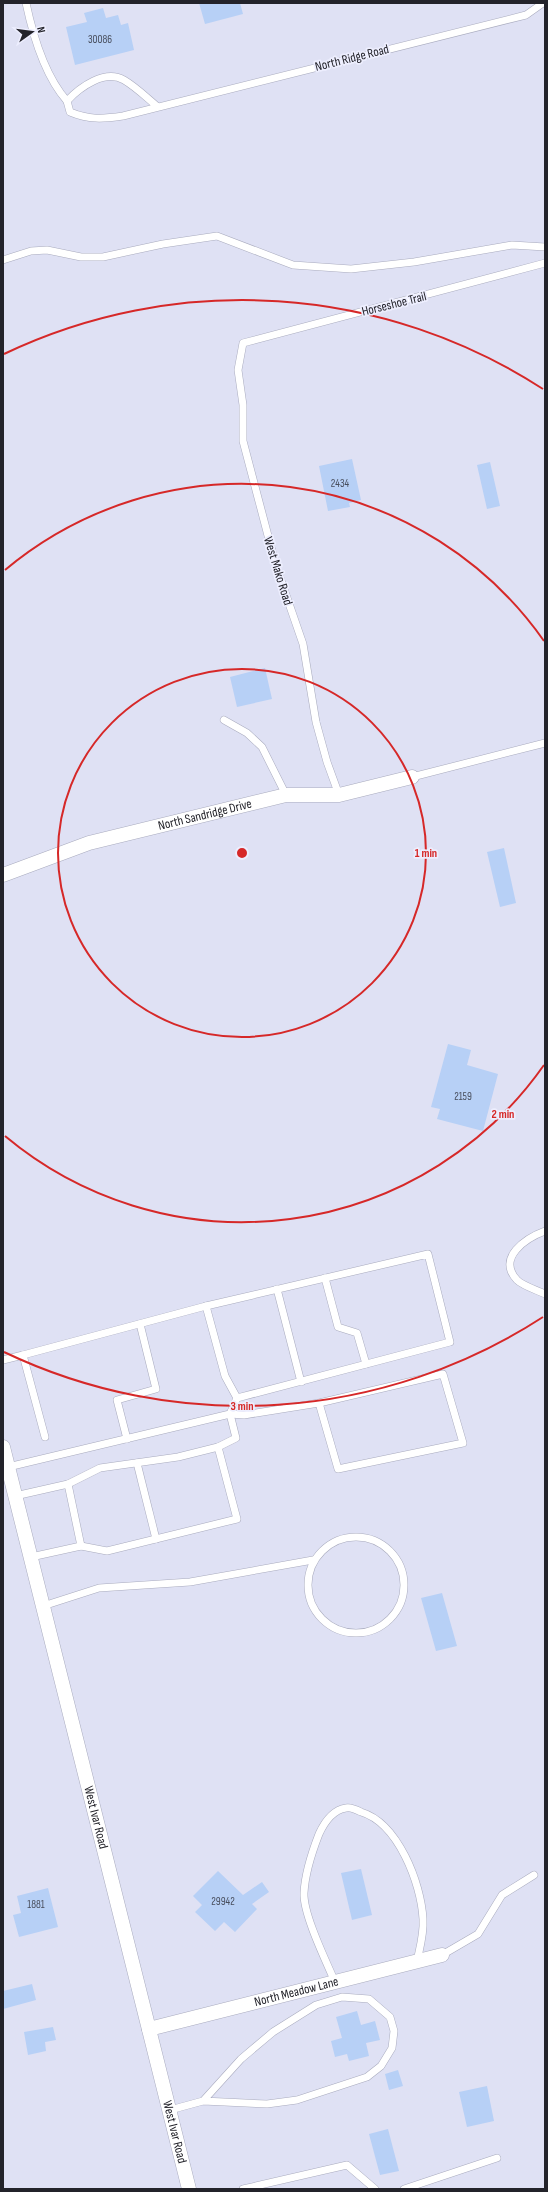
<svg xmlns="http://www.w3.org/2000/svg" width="548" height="2192" font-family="'Sofia Sans Condensed',sans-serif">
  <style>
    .building { fill: #b7d0f6 }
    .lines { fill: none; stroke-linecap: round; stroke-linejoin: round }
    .service-casing { stroke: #a9abbe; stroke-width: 8 }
    .minor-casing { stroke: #a9abbe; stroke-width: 15 }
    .service { stroke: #fff; stroke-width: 7 }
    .minor { stroke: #fff; stroke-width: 14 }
    .ring { fill: none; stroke: #d62828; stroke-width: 2 }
    .labels { text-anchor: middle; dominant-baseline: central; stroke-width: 3.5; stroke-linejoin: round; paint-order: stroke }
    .number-label { font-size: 11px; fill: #484e5d }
    .street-label { font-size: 13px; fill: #23232a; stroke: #edeefe }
    .centre { fill: #d62828; stroke: #edeefe; stroke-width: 2 }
    .ring-label { font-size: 12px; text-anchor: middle; font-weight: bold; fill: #d62828; stroke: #edeefe; stroke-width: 3.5; stroke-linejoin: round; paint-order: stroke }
  </style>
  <rect width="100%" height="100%" fill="#dfe1f4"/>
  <g class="building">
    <polygon points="199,3 240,3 243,14 205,24"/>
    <polygon points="103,8 106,18 118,15 121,25 128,23 134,50 75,65 66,27 87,22 84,13"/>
    <polygon points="352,459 361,500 349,503 350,507 328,511 319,466"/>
    <polygon points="490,462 500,506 487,509 477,465"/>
    <polygon points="265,668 272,699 237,707 230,677"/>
    <polygon points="504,848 516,903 500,907 487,852"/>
    <polygon points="448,1044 471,1050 467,1065 498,1074 483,1131 437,1119 440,1109 431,1107"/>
    <polygon points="442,1593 457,1646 436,1651 421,1598"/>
    <polygon points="361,1869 372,1915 352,1920 341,1873"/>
    <polygon points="218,1871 243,1895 262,1882 269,1892 252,1904 257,1909 235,1932 224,1922 215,1931 195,1912 202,1905 193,1896"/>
    <polygon points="48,1888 58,1927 19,1937 13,1915 21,1913 17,1896"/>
    <polygon points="32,1984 36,2000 3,2009 3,1991"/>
    <polygon points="357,2011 361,2025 375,2021 380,2040 366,2043 369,2056 349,2061 347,2054 335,2057 331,2041 342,2038 336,2017"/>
    <polygon points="53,2027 56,2040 45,2042 46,2051 28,2055 24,2032"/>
    <polygon points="398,2070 403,2086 389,2090 385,2074"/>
    <polygon points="487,2086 494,2121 467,2127 459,2092"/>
    <polygon points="388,2129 399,2171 380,2175 369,2134"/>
  </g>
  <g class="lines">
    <defs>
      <g id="service">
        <path d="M26 3C33 36 44 75 67 101"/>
        <path d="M158 107C147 98 136 87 124 80 105 69 80 87 67 101L70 112C89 120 103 119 123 116L526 15 543 3"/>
        <polyline points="3,260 31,251 47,250 81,257 103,257 163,244 217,236 293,265 351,269 414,262 512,245 545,247"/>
        <polyline points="224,720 247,733 262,747 286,795"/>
        <polyline points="412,777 545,743"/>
        <polyline points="339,795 327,762 316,722 303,644 276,566 243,441 243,405 238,370 243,343 545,263"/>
        <path d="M545 1231C526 1238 496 1258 517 1280 523 1286 537 1290 545 1294"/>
        <polyline points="325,1278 338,1327 357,1333 366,1364"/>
        <polyline points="277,1289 301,1382"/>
        <polyline points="3,1360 23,1355"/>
        <polyline points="45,1437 23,1355 206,1306"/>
        <polyline points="127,1439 117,1400 156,1389 140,1324"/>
        <polyline points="218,1447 236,1438 230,1414 237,1398 450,1342 428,1254 206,1306 225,1376 237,1398"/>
        <polyline points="137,1463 156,1539"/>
        <polyline points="8,1467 230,1414 244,1415 319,1403 338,1469 463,1443 443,1374 319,1403"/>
        <polyline points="68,1484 100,1468 178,1457 218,1447 237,1519 107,1551 81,1546"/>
        <polyline points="15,1496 68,1484 81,1546 31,1557"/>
        <circle cx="356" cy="1585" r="48"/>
        <polyline points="43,1606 99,1588 190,1582 313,1560"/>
        <polyline points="442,1955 478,1934 502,1895 534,1875"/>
        <path d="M335 1982C326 1961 303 1914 304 1893 305 1873 312 1852 319 1834 324 1823 333 1810 346 1808 350 1807 357 1810 361 1812 398 1823 421 1883 423 1919 424 1934 420 1947 417 1961"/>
        <polyline points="170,2110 203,2101 241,2059 273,2032 316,2005 342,1997 369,1999 390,2017 394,2031 392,2048 381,2066 367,2077 297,2100 267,2104 203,2101"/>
        <polyline points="243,2189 347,2165 375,2189"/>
        <polyline points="404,2189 497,2158"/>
      </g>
      <g id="minor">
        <path id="s1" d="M3 875 89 843 286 795H339L412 777"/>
        <path id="s2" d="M3 1447 189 2189"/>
        <path id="s3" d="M149 2029 442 1955"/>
      </g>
    </defs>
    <use href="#service" class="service-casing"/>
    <use href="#minor" class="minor-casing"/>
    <use href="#service" class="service"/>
    <use href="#minor" class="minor"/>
  </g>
  <g class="ring">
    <circle cx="242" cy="853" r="184"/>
    <path d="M544 1065A369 369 0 0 1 5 1136M5 570A369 369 0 0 1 544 641"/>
    <path d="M543 1317A553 553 0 0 1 4 1352M4 354A553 553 0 0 1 543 389"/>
  </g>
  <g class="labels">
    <g class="number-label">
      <text x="100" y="39">30086</text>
      <text x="340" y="483">2434</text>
      <text x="463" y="1096">2159</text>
      <text x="223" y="1901">29942</text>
      <text x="36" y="1904">1881</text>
    </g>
    <g class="street-label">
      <text transform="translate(352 58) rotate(-14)">North Ridge Road</text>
      <text transform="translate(394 304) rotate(-14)">Horseshoe Trail</text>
      <text transform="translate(278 571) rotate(73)">West Mako Road</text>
      <text stroke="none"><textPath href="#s1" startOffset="211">North Sandridge Drive</textPath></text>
      <text stroke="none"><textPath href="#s2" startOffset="382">West Ivar Road</textPath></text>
      <text stroke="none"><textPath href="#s3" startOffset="152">North Meadow Lane</textPath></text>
      <text stroke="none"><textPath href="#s2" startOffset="706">West Ivar Road</textPath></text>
    </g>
  </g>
  <circle cx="242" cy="853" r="6" class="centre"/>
  <g class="ring-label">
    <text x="426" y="857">1 min</text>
    <text x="503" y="1118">2 min</text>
    <text x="242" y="1410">3 min</text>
  </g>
  <rect width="548" height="2192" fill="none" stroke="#23232a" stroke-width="8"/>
  <g transform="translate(32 32) rotate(76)" stroke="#edeefe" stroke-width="3" paint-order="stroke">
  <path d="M0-3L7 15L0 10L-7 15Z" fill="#23232a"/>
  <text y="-6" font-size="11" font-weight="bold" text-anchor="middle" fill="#23232a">N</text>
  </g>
</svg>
